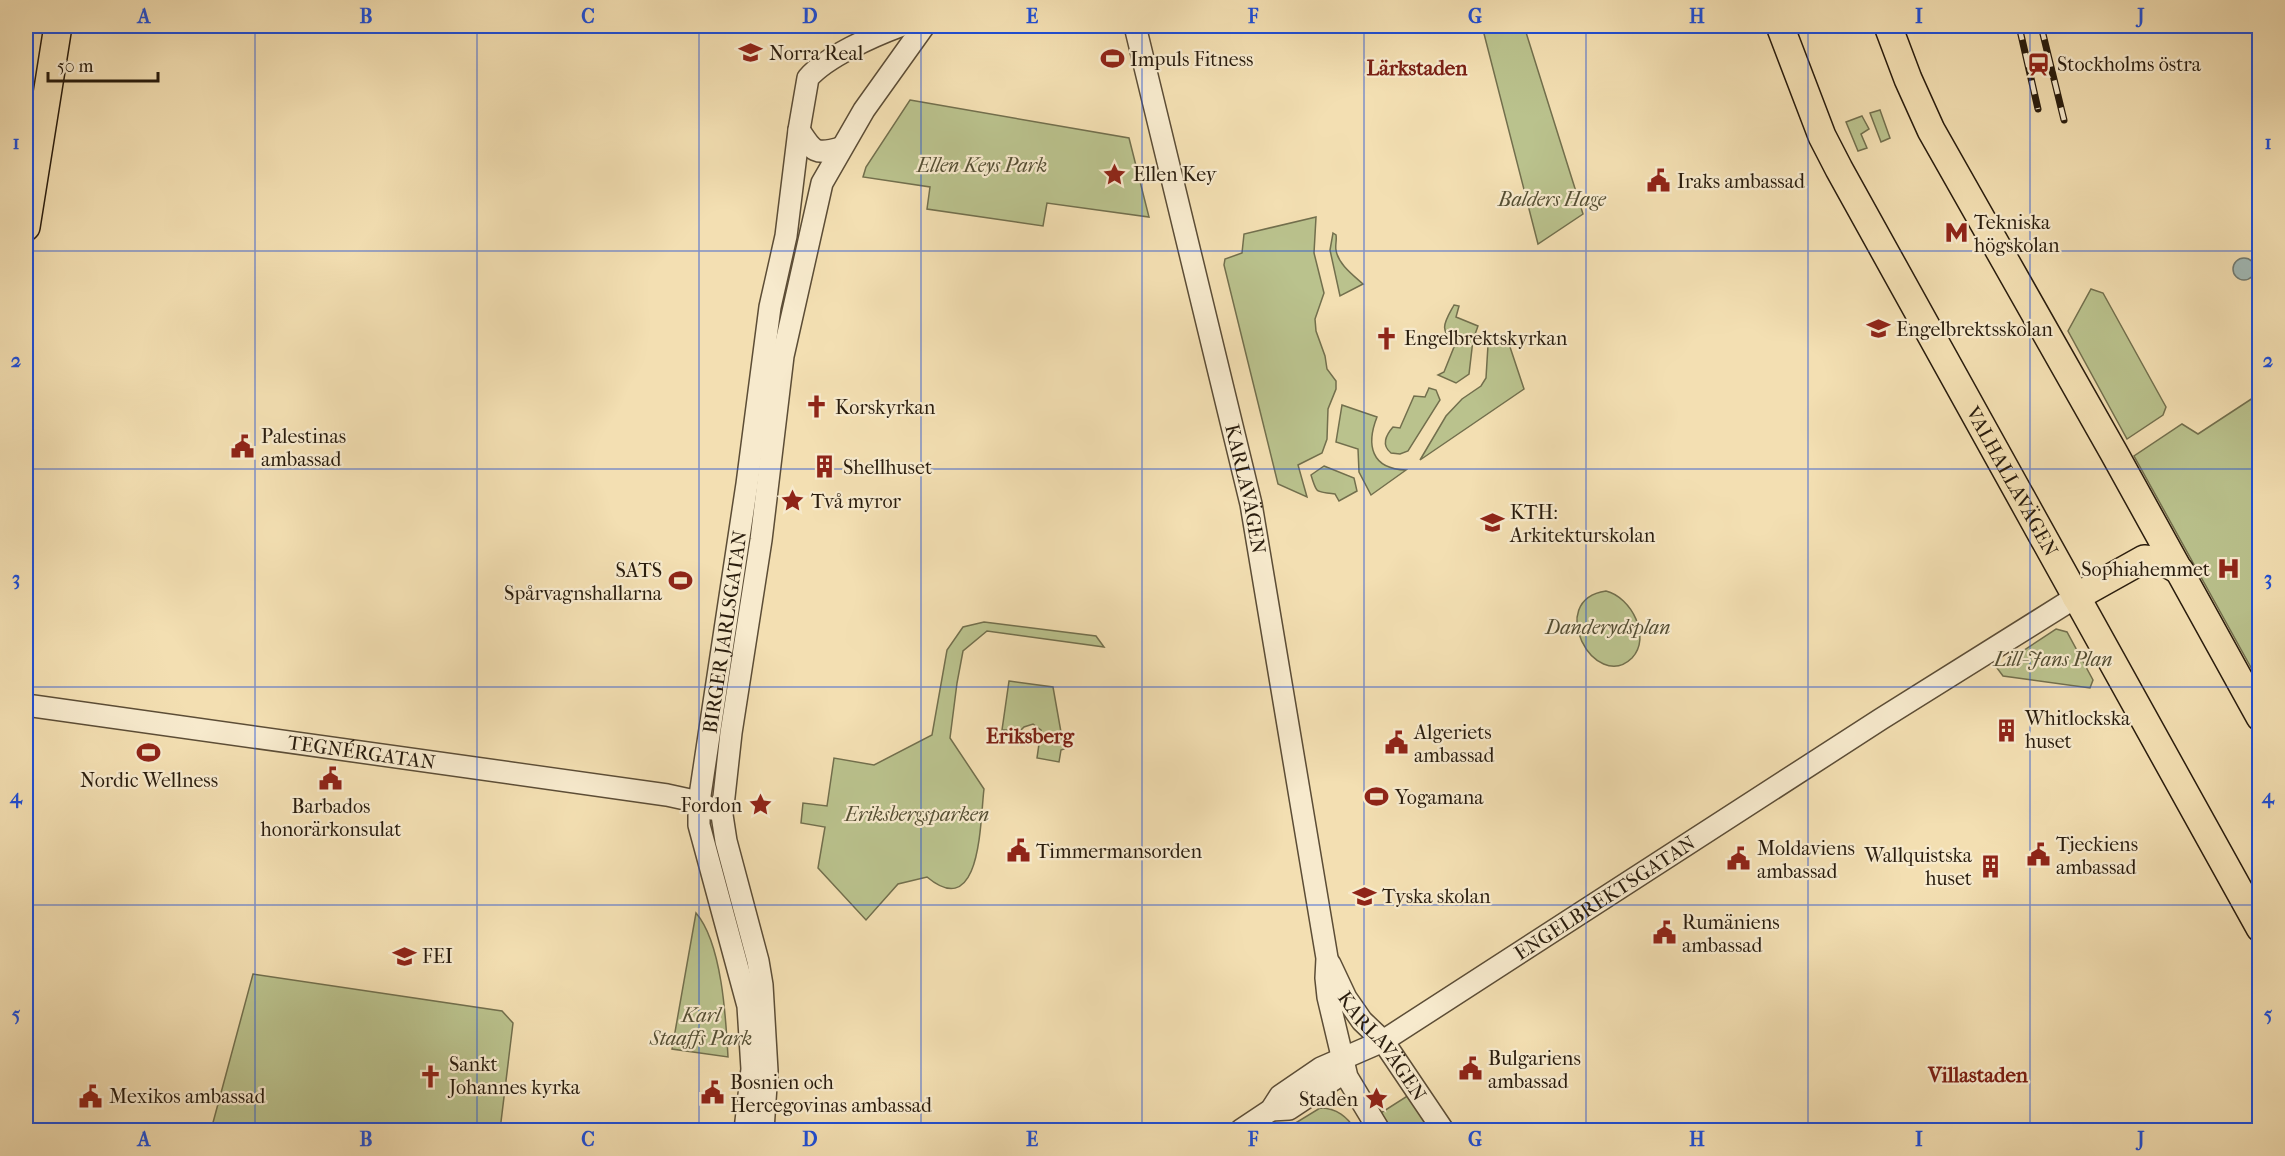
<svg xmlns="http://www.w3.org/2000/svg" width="2285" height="1156" font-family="'IM FELL French Canon',serif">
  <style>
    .green { fill: #bac28d; stroke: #726f4d; stroke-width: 1.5 }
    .water { fill: #a1bab7; stroke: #717b73; stroke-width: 1.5 }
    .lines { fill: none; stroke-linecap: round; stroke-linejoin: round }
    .minor-casing { stroke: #5c4d36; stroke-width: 24 }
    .major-casing { stroke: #291c0d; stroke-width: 30 }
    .minor { stroke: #f7eacd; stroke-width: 21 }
    .major { stroke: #f3dfb2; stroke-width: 27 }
    .rail-casing { stroke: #291c0d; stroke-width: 7 }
    .rail { stroke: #f7eacd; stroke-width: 4.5; stroke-dasharray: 14; stroke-linecap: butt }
    .grid { fill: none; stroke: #1d4ed8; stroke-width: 1.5; stroke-opacity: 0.55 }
    .labels { text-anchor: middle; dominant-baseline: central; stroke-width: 4.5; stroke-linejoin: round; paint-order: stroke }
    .poi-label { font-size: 20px; fill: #291c0d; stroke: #f7eacd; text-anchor: start }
    .park-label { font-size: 20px; font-style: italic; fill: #544e33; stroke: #f7eacd }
    .street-label { font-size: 20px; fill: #291c0d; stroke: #f7eacd }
    .neighbourhood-label { font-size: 21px; font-weight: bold; fill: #7a1f14; stroke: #f7eacd }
    .neatline { fill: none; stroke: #1d4ed8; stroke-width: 2 }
    .grid-label { font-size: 20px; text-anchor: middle; font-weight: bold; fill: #1d4ed8 }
  </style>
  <rect width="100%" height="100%" fill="#f3dfb2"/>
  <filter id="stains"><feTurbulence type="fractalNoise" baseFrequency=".00333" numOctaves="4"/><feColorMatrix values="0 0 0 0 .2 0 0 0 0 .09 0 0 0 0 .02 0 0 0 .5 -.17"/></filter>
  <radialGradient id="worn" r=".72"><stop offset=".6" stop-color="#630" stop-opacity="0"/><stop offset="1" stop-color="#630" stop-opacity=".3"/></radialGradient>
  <g class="green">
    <polygon points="1482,26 1524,26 1583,214 1538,244"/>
    <polygon points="910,100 1129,138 1149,217 1047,203 1043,226 927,209 930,187 863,177 866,167"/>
    <polygon points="1880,110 1890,138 1881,142 1870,113"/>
    <polygon points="1862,116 1869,129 1861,134 1867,148 1858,151 1846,122"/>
    <polygon points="1316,217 1314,253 1324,293 1315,319 1316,331 1325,356 1327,369 1336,381 1336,389 1328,409 1327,439 1322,453 1298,465 1307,497 1278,484 1224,265 1225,259 1242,253 1244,234"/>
    <path d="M1333 233 1336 235C1337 240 1335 245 1336 250 1338 264 1353 275 1363 284L1340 296 1330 250Z"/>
    <polygon points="2091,289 2103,293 2166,407 2163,415 2127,439 2068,331"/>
    <path d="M1454 305 1459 306 1456 317 1478 326 1473 340 1469 374 1456 383 1438 375 1444 372 1454 347C1440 327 1443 325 1454 305Z"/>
    <polygon points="1495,339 1503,339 1509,344 1524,389 1420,460 1446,416 1462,399 1481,386 1486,378 1488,345"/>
    <path d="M1429 388 1436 390 1440 400 1408 451 1400 454 1391 453C1381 445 1386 435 1393 427L1400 428 1414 396 1425 397Z"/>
    <polygon points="2259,394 2259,682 2134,456 2182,424 2198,434"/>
    <path d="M1342 405 1377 417C1366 445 1371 469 1406 470L1371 495 1359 472 1358 449 1336 442Z"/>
    <path d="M1324 466 1354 478 1357 491 1339 501 1335 494C1316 491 1317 495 1311 475Z"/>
    <path d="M1606 591C1631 597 1652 637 1632 658 1595 694 1544 600 1606 591Z"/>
    <path d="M984 622 1096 636 1104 647 987 631 963 651 957 683 950 738 984 789C980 819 982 923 927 877L898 884 866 920 818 868 825 827 801 823 803 803 827 806 834 758 874 765 932 735 947 650 963 627Z"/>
    <polygon points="2056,629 2067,632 2093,680 2090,688 2003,676 1997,668"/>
    <polygon points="1009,681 1053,687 1064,749 1061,750 1059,762 1037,758 1041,730 1033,724 1024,727 1021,730 1002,730"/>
    <path d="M696 913C722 943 726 1019 728 1057L672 1049Z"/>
    <polygon points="253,974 502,1011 513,1023 500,1130 211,1130"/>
    <polygon points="1412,1093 1436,1130 1386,1130 1376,1116"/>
    <path d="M1320 1108C1337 1108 1347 1117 1356 1130H1284Z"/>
  </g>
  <circle class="water" cx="2244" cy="269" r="11"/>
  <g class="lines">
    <defs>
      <g id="minor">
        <path id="s1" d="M1135 26 1251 504 1327 958 1326 978 1328 997 1347 1077 1379 1130"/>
        <path d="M799 130C813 152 815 155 841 148"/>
        <path id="s2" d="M26 705 667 795 699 802 711 809"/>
        <path id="s3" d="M1330 964 1346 998 1362 1021 1383 1041 1443 1130"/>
        <polyline points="1271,1110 1289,1109 1345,1072"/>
        <path id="s4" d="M745 1130 752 1069 748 1006 699 825V802L747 484 770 307 786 236 799 130 808 78C826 57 873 36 900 26"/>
        <polyline points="763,1130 767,1071 762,985 758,961 726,841 722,815 731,733 761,540 783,356 822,183 864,110 924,26"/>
        <path id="s5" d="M1241 1130 1271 1110 1280 1096 1321 1068 1383 1041 1881 719 2076 597"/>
      </g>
      <g id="major">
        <path id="s6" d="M1780 26 1822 136 1839 169 2260 928"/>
        <polyline points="1888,26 1908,79 1931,130 2114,453 2260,717"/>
        <polyline points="26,227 58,26"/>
        <polyline points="2076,597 2144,559 2163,561 2180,571"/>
      </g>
    </defs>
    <use href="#minor" class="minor-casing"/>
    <use href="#major" class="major-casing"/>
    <use href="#minor" class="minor"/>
    <use href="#major" class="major"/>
    <defs>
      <g id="rail">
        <polyline points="2019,26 2038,109"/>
        <polyline points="2041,26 2064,120"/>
      </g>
    </defs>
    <use href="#rail" class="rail-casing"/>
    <use href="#rail" class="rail"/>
  </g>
  <path class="grid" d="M255 26V1130M477 26V1130M699 26V1130M921 26V1130M1142 26V1130M1364 26V1130M1586 26V1130M1808 26V1130M2030 26V1130M26 251H2260M26 469H2260M26 687H2260M26 905H2260"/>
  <defs>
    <symbol id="school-bare" viewBox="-9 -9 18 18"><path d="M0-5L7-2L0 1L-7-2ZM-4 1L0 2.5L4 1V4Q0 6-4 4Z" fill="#8f2418" stroke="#f7eacd" stroke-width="2.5" paint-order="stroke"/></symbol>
    <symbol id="stadium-bare" viewBox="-9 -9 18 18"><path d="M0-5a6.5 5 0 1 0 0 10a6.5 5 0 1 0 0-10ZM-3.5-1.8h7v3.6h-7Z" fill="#8f2418" stroke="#f7eacd" stroke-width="2.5" paint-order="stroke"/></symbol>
    <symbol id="station-bare" viewBox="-9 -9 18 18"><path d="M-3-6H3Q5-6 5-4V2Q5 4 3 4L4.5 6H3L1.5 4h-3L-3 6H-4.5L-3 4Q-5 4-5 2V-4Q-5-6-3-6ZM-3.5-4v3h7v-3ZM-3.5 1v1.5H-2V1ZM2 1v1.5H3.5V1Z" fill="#8f2418" stroke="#f7eacd" stroke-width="2.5" paint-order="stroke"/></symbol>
    <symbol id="sight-bare" viewBox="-9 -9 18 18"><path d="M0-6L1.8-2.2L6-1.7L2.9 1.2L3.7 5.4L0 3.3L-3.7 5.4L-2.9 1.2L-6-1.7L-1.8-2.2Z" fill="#8f2418" stroke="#f7eacd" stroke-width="2.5" paint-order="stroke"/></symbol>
    <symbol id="civic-bare" viewBox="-9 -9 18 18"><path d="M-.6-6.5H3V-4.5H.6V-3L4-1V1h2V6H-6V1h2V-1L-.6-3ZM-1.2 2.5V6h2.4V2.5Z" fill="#8f2418" stroke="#f7eacd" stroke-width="2.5" paint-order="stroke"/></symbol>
    <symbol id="metro-bare" viewBox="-9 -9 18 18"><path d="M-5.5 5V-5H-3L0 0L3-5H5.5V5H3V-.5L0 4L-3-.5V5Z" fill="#8f2418" stroke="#f7eacd" stroke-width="2.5" paint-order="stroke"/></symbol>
    <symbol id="church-bare" viewBox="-9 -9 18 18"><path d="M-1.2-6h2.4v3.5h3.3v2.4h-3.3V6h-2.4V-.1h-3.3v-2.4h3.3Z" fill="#8f2418" stroke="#f7eacd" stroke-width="2.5" paint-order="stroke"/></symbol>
    <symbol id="building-bare" viewBox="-9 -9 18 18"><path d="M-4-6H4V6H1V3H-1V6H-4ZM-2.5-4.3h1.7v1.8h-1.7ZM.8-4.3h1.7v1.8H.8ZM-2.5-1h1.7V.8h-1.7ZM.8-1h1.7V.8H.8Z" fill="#8f2418" stroke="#f7eacd" stroke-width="2.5" paint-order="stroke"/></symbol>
    <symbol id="university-bare" viewBox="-9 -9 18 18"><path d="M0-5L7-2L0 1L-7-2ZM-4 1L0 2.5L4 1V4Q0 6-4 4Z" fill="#8f2418" stroke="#f7eacd" stroke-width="2.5" paint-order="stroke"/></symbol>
    <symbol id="hospital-bare" viewBox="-9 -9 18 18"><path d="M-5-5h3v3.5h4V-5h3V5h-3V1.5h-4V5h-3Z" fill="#8f2418" stroke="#f7eacd" stroke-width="2.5" paint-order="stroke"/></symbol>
  </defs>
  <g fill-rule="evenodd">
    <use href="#school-bare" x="734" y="36" width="33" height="33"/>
    <use href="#stadium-bare" x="1096" y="42" width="33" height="33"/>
    <use href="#station-bare" x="2022" y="48" width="33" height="33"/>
    <use href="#sight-bare" x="1098" y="158" width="33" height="33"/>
    <use href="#civic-bare" x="1642" y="164" width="33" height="33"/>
    <use href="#metro-bare" x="1940" y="216" width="33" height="33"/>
    <use href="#school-bare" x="1862" y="312" width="33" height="33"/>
    <use href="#church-bare" x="1370" y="322" width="33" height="33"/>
    <use href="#church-bare" x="800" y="390" width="33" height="33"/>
    <use href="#civic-bare" x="226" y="430" width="33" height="33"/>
    <use href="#building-bare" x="808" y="450" width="33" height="33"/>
    <use href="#sight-bare" x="776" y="484" width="33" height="33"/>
    <use href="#university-bare" x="1476" y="506" width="33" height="33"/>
    <use href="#hospital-bare" x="2212" y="552" width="33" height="33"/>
    <use href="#stadium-bare" x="664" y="564" width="33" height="33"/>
    <use href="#building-bare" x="1990" y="714" width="33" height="33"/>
    <use href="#civic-bare" x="1380" y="726" width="33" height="33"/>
    <use href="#stadium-bare" x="132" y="736" width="33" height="33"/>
    <use href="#civic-bare" x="314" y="762" width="33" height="33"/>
    <use href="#stadium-bare" x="1360" y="780" width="33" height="33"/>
    <use href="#sight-bare" x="744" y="788" width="33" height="33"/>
    <use href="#civic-bare" x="1002" y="834" width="33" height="33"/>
    <use href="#civic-bare" x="2022" y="838" width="33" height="33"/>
    <use href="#civic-bare" x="1722" y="842" width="33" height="33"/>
    <use href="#building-bare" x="1974" y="850" width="33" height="33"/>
    <use href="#school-bare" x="1348" y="880" width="33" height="33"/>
    <use href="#civic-bare" x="1648" y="916" width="33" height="33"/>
    <use href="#university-bare" x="388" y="940" width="33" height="33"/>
    <use href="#civic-bare" x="1454" y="1052" width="33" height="33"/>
    <use href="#church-bare" x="414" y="1060" width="33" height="33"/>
    <use href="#civic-bare" x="696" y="1076" width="33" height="33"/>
    <use href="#civic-bare" x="74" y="1080" width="33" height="33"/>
    <use href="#sight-bare" x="1360" y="1082" width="33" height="33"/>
  </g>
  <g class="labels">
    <g class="poi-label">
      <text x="769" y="53">Norra Real</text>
      <text x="1130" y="59">Impuls Fitness</text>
      <text x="2057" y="64">Stockholms östra</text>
      <text x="1133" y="174">Ellen Key</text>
      <text x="1677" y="181">Iraks ambassad</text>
      <text x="1974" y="222">Tekniska<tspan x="1974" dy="23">högskolan</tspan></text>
      <text x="1896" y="329">Engelbrektsskolan</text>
      <text x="1404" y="338">Engelbrektskyrkan</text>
      <text x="835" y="407">Korskyrkan</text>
      <text x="261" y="436">Palestinas<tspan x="261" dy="23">ambassad</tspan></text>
      <text x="843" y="467">Shellhuset</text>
      <text x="811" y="501">Två myror</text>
      <text x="1510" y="512">KTH:<tspan x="1510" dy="23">Arkitekturskolan</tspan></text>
      <text x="2210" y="569" text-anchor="end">Sophiahemmet</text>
      <text x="662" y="570" text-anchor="end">SATS<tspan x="662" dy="23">Spårvagnshallarna</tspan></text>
      <text x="2025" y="718">Whitlockska<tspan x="2025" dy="23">huset</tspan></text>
      <text x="1414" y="732">Algeriets<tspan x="1414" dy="23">ambassad</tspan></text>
      <text x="149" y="780" text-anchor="middle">Nordic Wellness</text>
      <text x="1395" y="797">Yogamana</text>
      <text x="742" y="805" text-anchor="end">Fordon</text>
      <text x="331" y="806" text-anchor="middle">Barbados<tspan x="331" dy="23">honorärkonsulat</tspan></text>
      <text x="2056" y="844">Tjeckiens<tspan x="2056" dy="23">ambassad</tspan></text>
      <text x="1757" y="848">Moldaviens<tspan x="1757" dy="23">ambassad</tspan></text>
      <text x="1036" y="851">Timmermansorden</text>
      <text x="1972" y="855" text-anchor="end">Wallquistska<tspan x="1972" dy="23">huset</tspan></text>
      <text x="1382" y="896">Tyska skolan</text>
      <text x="1682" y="922">Rumäniens<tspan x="1682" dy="23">ambassad</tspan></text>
      <text x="422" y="956">FEI</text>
      <text x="1488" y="1058">Bulgariens<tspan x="1488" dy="23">ambassad</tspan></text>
      <text x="449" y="1064">Sankt<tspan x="449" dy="23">Johannes kyrka</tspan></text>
      <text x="730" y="1082">Bosnien och<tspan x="730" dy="23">Hercegovinas ambassad</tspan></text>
      <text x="109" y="1096">Mexikos ambassad</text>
      <text x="1358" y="1099" text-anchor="end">Staden</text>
    </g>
    <g class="park-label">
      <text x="982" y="165">Ellen Keys Park</text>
      <text x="1552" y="199">Balders Hage</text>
      <text x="1608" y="627">Danderydsplan</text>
      <text x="2053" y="659">Lill-Jans Plan</text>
      <text x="917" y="814">Eriksbergsparken</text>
      <text x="701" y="1015">Karl<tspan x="701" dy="23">Staaffs Park</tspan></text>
    </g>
    <g class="street-label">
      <text stroke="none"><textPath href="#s6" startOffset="512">VALHALLAVÄGEN</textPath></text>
      <text stroke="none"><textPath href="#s1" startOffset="476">KARLAVÄGEN</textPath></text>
      <text stroke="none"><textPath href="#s4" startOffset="507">BIRGER JARLSGATAN</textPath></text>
      <text stroke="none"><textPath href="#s2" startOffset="339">TEGNÉRGATAN</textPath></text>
      <text stroke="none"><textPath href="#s5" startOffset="434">ENGELBREKTSGATAN</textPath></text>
      <text stroke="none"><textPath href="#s3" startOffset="98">KARLAVÄGEN</textPath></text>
    </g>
    <g class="neighbourhood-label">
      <text x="1417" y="68">Lärkstaden</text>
      <text x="1030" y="736">Eriksberg</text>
      <text x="1978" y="1075">Villastaden</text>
    </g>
  </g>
  <rect width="2285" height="1156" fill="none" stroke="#f3dfb2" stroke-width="66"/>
  <path d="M48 72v9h110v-9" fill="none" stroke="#291c0d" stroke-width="3"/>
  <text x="57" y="72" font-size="18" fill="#291c0d" stroke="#f7eacd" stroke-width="4.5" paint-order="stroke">50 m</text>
  <rect x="33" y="33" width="2219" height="1090" class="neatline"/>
  <g class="grid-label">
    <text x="144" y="23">A</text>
    <text x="366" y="23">B</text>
    <text x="588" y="23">C</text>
    <text x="810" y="23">D</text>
    <text x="1032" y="23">E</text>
    <text x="1253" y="23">F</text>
    <text x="1475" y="23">G</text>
    <text x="1697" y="23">H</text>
    <text x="1919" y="23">I</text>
    <text x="2141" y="23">J</text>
    <text x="16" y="149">1</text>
    <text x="2268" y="149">1</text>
    <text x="16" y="367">2</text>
    <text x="2268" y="367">2</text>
    <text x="16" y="585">3</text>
    <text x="2268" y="585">3</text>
    <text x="16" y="803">4</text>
    <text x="2268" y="803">4</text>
    <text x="16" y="1021">5</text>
    <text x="2268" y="1021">5</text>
    <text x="144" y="1146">A</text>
    <text x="366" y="1146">B</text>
    <text x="588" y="1146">C</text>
    <text x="810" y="1146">D</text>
    <text x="1032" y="1146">E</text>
    <text x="1253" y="1146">F</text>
    <text x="1475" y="1146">G</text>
    <text x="1697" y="1146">H</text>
    <text x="1919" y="1146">I</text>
    <text x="2141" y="1146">J</text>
  </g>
  <rect width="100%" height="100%" filter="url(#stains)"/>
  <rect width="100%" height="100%" fill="url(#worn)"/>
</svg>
